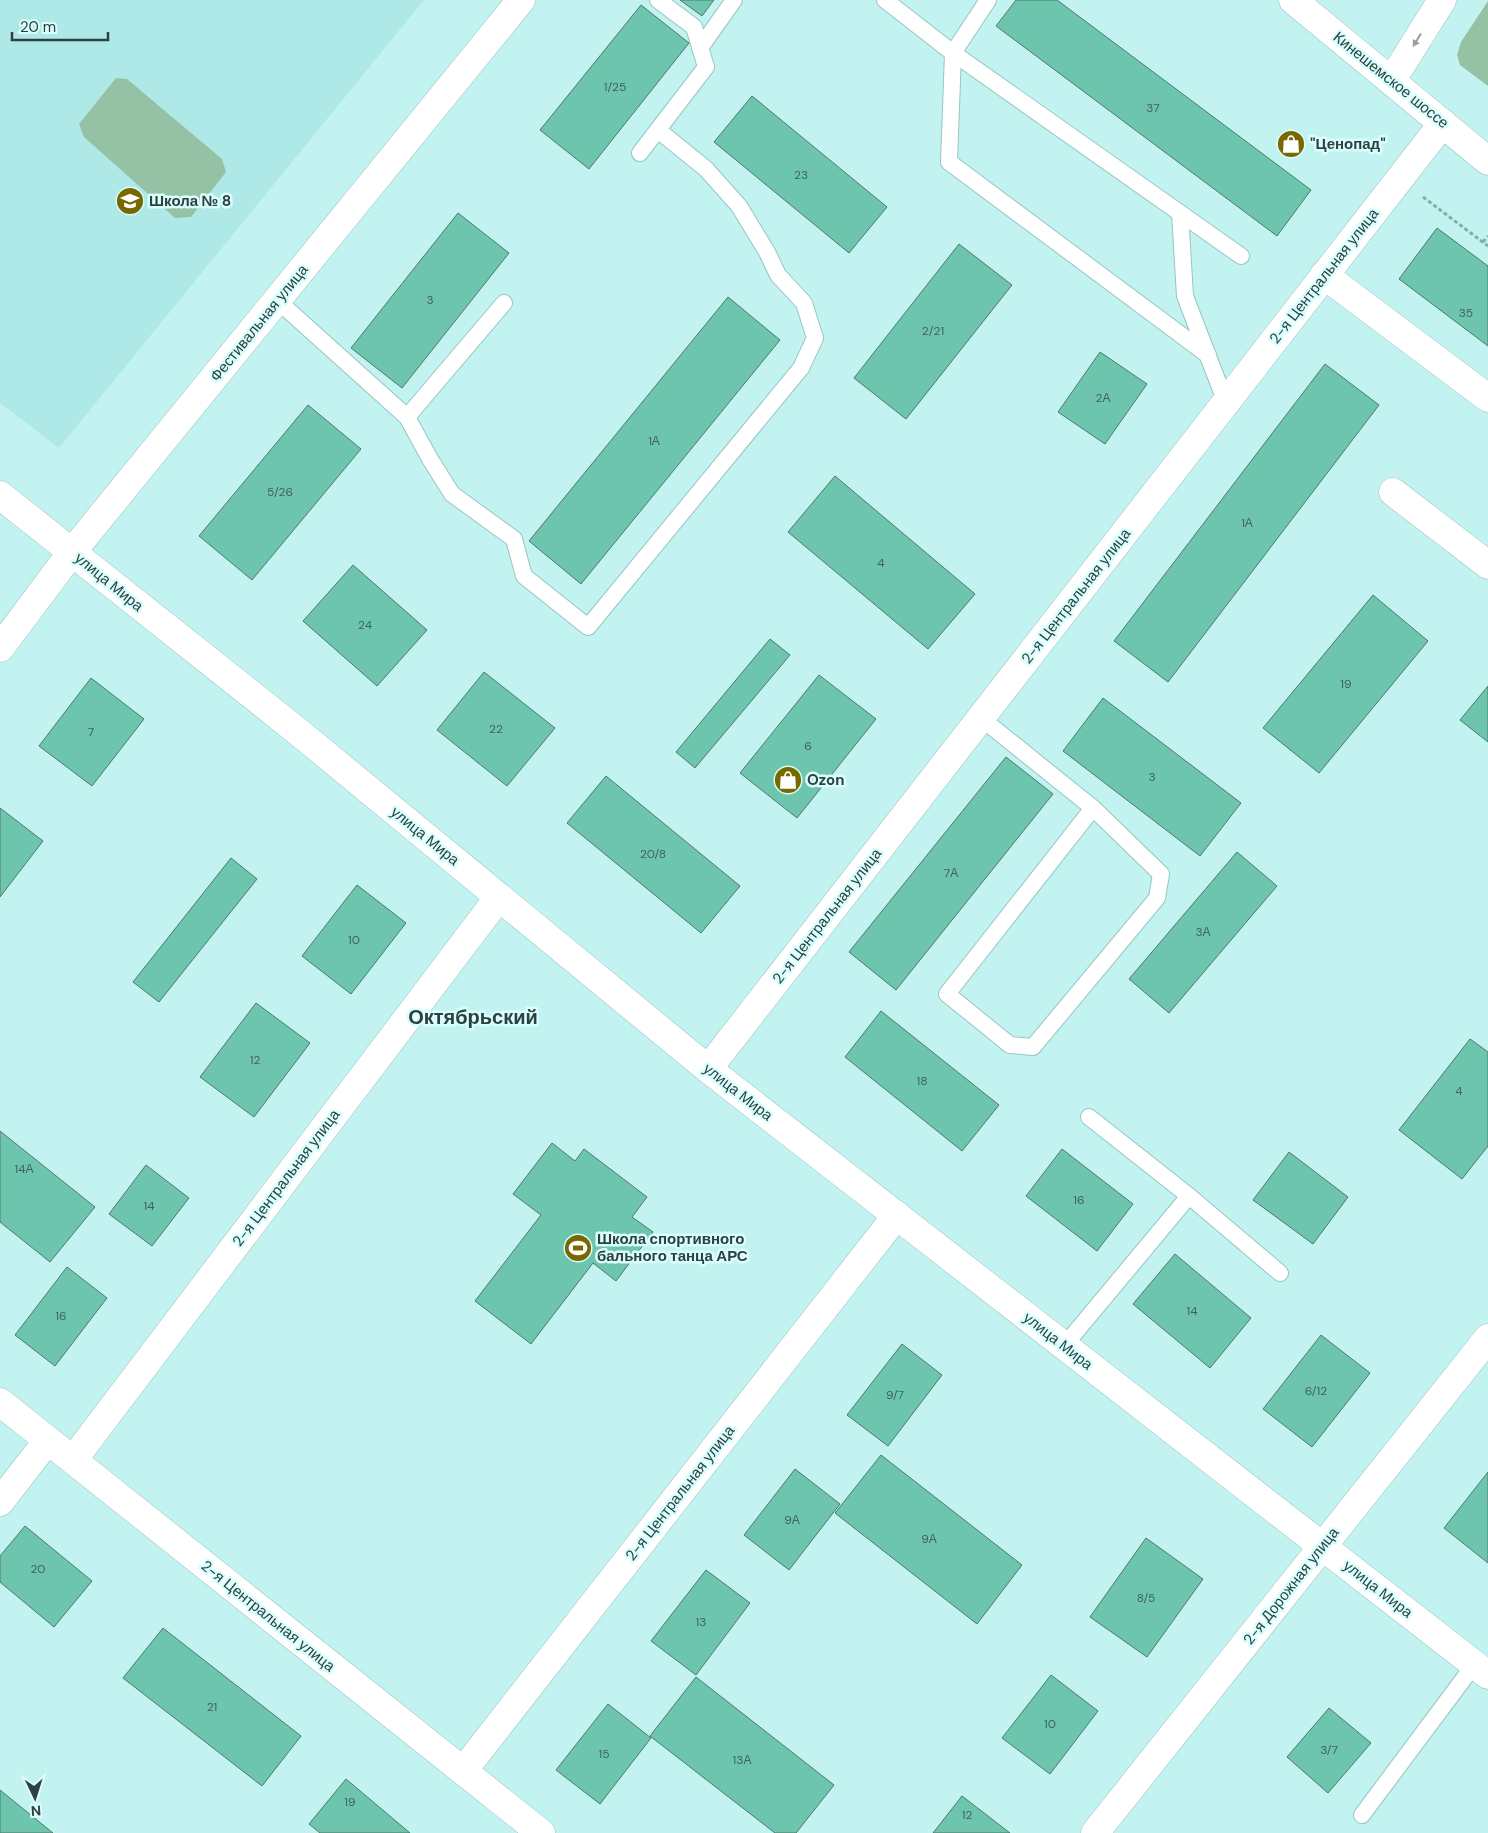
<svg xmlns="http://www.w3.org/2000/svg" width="1488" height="1833" font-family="'DM Sans',sans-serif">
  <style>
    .built { fill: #afe9e7 }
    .green { fill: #95c2a5 }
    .building { fill: #6ec5ae; stroke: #4f786c }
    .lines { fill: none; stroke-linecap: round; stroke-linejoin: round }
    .service-casing { stroke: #97c5c4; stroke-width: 18 }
    .minor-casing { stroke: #97c5c4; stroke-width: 29 }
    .tertiary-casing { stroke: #97c5c4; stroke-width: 29 }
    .primary-casing { stroke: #97c5c4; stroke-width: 29 }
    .path { stroke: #88acab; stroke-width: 3; stroke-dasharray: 4 2.5; stroke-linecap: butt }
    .service { stroke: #fff; stroke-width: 16 }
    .minor { stroke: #fff; stroke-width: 28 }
    .tertiary { stroke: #fff; stroke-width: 28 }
    .primary { stroke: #fff; stroke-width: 28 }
    .oneway { fill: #96a0a0 }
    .labels { text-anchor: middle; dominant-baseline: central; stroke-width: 5; stroke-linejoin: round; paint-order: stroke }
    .number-label { font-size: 12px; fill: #3e625c }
    .street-label { font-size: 15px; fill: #2e4140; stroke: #d8fefd }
    .poi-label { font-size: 15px; font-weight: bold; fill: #2e4140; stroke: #d8fefd; text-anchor: start }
    .district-label { font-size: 20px; font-weight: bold; fill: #2e4140; stroke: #d8fefd }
  </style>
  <rect width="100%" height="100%" fill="#c3f3f1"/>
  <polygon class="built" points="0,0 424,0 59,448 0,403"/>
  <g class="green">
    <polygon points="1488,1 1488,86 1460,65 1457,55 1461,42"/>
    <polygon points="116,78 127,79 222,159 226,172 191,217 175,218 84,137 79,124"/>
  </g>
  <g class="building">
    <polygon points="680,0 714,0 702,16"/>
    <polygon points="1016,0 1057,0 1311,190 1277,236 996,26"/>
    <polygon points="641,5 689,43 589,169 540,130"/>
    <polygon points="752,96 887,207 849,253 714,142"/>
    <polygon points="458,213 509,253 402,388 351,348"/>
    <polygon points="1437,228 1488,266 1488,346 1399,279"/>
    <polygon points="959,244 1012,285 906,419 854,378"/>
    <polygon points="728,297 780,340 581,584 529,541"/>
    <polygon points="1100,352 1147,384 1105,444 1058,412"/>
    <polygon points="1325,364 1379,405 1168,682 1114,641"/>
    <polygon points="308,405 361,449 252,580 199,536"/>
    <polygon points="835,476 975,594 928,649 788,532"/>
    <polygon points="353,565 427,630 377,686 303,621"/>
    <polygon points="1373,595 1428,641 1319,773 1263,728"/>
    <polygon points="770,639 790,655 695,768 676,752"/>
    <polygon points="484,672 555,728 507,786 437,730"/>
    <polygon points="819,675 876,719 797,818 740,773"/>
    <polygon points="91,678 144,719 92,786 39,746"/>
    <polygon points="1488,686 1488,742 1460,720"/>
    <polygon points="1103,698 1241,803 1200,856 1063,751"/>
    <polygon points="1006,757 1053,794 896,990 849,952"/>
    <polygon points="606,776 740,886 701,933 567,823"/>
    <polygon points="0,808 43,841 0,897"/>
    <polygon points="1237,852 1277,886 1169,1013 1129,979"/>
    <polygon points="231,858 257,879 159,1002 133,982"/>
    <polygon points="357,885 406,923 351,994 302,956"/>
    <polygon points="256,1003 310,1043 254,1117 200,1077"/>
    <polygon points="881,1011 999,1105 962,1151 845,1057"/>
    <polygon points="1470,1039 1488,1052 1488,1146 1462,1179 1399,1130"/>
    <polygon points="0,1131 95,1207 50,1262 0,1222"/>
    <polygon points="552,1143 575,1161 584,1149 647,1197 632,1217 653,1232 616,1281 593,1263 531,1344 475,1301 541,1215 513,1194"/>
    <polygon points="1062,1149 1133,1204 1097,1251 1026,1196"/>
    <polygon points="1289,1152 1348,1197 1313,1244 1253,1200"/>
    <polygon points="146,1165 189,1198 152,1246 109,1214"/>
    <polygon points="1175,1254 1251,1318 1210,1368 1133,1304"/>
    <polygon points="67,1267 107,1298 55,1366 15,1335"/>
    <polygon points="1321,1335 1370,1373 1312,1447 1263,1409"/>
    <polygon points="902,1344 942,1375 888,1446 847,1415"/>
    <polygon points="881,1455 1022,1565 977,1624 835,1513"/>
    <polygon points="795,1469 840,1504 789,1570 744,1535"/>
    <polygon points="1488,1472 1488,1563 1444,1528"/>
    <polygon points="25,1526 92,1581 54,1627 0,1582 0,1556"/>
    <polygon points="1146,1538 1203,1579 1147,1657 1090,1617"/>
    <polygon points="706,1570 750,1603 696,1675 651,1641"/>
    <polygon points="163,1628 301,1736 262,1786 123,1678"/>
    <polygon points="1051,1675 1098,1711 1050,1774 1002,1738"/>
    <polygon points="696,1677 834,1785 796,1833 775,1833 650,1736"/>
    <polygon points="608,1704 651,1738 600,1804 556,1770"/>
    <polygon points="1329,1708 1371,1743 1328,1793 1287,1757"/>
    <polygon points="346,1779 410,1833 320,1833 309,1824"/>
    <polygon points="0,1790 53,1833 0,1833"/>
    <polygon points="962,1796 1010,1833 933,1833"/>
  </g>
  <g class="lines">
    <defs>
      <g id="service">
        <polyline points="885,0 953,53 1241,256"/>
        <polyline points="988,0 953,53 949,162 1208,355"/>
        <polyline points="700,48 734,0"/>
        <polyline points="640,153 706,67 694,27 658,0"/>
        <polyline points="1180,213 1185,296 1226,403"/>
        <polyline points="278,301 407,417 504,303"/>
        <polyline points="407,417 430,459 452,494 514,539 524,576 588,627 801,368 815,338 804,303 778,275 767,252 739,206 706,169 658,130"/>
        <polyline points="981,718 1093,808 1161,874 1157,898 1033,1047 1010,1045 947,994 1093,808"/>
        <polyline points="1089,1117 1189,1196"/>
        <polyline points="1064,1346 1189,1196 1280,1273"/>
        <polyline points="1362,1815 1474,1665"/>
      </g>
      <g id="minor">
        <polyline points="1324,275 1488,398"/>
        <polyline points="1393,492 1488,565"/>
        <polyline points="0,495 296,730 708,1069 1488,1675"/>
        <polyline points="0,648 72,552 521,0"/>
        <polyline points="708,1069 1443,123"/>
        <polyline points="0,1402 541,1833"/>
        <polyline points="73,1460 499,897"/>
        <polyline points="0,1502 48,1440"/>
        <polyline points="463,1771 897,1215"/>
        <polyline points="1095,1833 1488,1338"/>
      </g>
      <polyline id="tertiary" points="1392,80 1442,0"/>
      <polyline id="primary" points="1293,0 1488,161"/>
    </defs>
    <use href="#service" class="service-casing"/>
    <use href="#minor" class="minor-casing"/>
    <use href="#tertiary" class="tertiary-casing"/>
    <use href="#primary" class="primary-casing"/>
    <g class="path">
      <polyline points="1423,197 1488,246"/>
      <polyline points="1483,242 1488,236"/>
    </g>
    <use href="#service" class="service"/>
    <use href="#minor" class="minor"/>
    <use href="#tertiary" class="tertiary"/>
    <use href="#primary" class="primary"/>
  </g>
  <defs><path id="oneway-solid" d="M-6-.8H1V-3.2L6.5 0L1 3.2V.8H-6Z" transform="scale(1.25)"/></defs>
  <use class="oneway" href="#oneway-solid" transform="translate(1417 40) rotate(122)"/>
  <defs>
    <symbol id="shop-disc" viewBox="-11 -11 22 22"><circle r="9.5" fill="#776900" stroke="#d8fefd"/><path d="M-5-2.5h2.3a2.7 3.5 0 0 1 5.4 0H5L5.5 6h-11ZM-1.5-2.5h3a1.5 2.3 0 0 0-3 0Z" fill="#fff"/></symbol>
    <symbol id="school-disc" viewBox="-11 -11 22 22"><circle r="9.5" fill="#776900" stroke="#d8fefd"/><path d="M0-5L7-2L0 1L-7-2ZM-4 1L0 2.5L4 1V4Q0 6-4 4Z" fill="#fff"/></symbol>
    <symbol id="stadium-disc" viewBox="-11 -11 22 22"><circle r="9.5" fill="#776900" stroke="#d8fefd"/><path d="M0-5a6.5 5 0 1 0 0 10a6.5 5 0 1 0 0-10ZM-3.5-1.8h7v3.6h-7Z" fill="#fff"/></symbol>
  </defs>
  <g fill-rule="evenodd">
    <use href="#shop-disc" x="1275" y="128" width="32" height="32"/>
    <use href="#school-disc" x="114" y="185" width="32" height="32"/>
    <use href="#shop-disc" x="772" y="764" width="32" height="32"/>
    <use href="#stadium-disc" x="562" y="1232" width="32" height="32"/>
  </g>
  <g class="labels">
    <g class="number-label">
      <text x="615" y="87">1/25</text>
      <text x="1153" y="108">37</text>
      <text x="801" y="175">23</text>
      <text x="430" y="300">3</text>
      <text x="1466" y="313">35</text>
      <text x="933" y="331">2/21</text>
      <text x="1103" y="398">2А</text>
      <text x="654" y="441">1А</text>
      <text x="280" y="492">5/26</text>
      <text x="1247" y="523">1А</text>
      <text x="881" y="563">4</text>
      <text x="365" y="625">24</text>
      <text x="1346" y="684">19</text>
      <text x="496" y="729">22</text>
      <text x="91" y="732">7</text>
      <text x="808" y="746">6</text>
      <text x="1152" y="777">3</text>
      <text x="653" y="854">20/8</text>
      <text x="951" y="873">7А</text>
      <text x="1203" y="932">3А</text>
      <text x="354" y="940">10</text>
      <text x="255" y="1060">12</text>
      <text x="922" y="1081">18</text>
      <text x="1459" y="1091">4</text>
      <text x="24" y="1169">14А</text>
      <text x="1079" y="1200">16</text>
      <text x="149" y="1206">14</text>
      <text x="1192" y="1311">14</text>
      <text x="61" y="1316">16</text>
      <text x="1316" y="1391">6/12</text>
      <text x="895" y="1395">9/7</text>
      <text x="792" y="1520">9А</text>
      <text x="929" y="1539">9А</text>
      <text x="38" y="1569">20</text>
      <text x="1146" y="1598">8/5</text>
      <text x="701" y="1622">13</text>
      <text x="212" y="1707">21</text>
      <text x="1050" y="1724">10</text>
      <text x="1329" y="1750">3/7</text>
      <text x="604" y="1754">15</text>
      <text x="742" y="1760">13А</text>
      <text x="350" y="1802">19</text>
      <text x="967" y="1815">12</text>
    </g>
    <g class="street-label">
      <text transform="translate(1391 80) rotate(39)">Кинешемское шоссе</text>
      <text transform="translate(1324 276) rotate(-52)">2-я Центральная улица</text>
      <text transform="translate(259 323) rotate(-51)">Фестивальная улица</text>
      <text transform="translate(109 582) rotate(39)">улица Мира</text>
      <text transform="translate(1076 596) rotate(-52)">2-я Центральная улица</text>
      <text transform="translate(425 836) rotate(39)">улица Мира</text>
      <text transform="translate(827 916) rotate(-52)">2-я Центральная улица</text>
      <text transform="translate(738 1092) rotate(38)">улица Мира</text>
      <text transform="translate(286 1178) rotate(-53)">2-я Центральная улица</text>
      <text transform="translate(1058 1341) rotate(38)">улица Мира</text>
      <text transform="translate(680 1493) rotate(-52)">2-я Центральная улица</text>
      <text transform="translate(1291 1586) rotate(-52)">2-я Дорожная улица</text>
      <text transform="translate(1378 1589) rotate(38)">улица Мира</text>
      <text transform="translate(268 1616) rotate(39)">2-я Центральная улица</text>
    </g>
    <g class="poi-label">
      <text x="1310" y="144">"Ценопад"</text>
      <text x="149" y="201">Школа № 8</text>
      <text x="807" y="780">Ozon</text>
      <text x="597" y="1239">Школа спортивного<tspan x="597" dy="17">бального танца АРС</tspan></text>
    </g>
    <g class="district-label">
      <text x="473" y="1017">Октябрьский</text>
    </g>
  </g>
  <g transform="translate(35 1798) rotate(176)" stroke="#d8fefd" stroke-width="4" paint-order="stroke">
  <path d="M0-4L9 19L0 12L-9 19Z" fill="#2e4140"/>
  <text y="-8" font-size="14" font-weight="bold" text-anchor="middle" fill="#2e4140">N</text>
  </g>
  <path d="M12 32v8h96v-8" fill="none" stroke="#2e4140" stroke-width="2.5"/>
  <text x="20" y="32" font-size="15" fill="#2e4140" stroke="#d8fefd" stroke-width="4" paint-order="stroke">20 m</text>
</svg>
